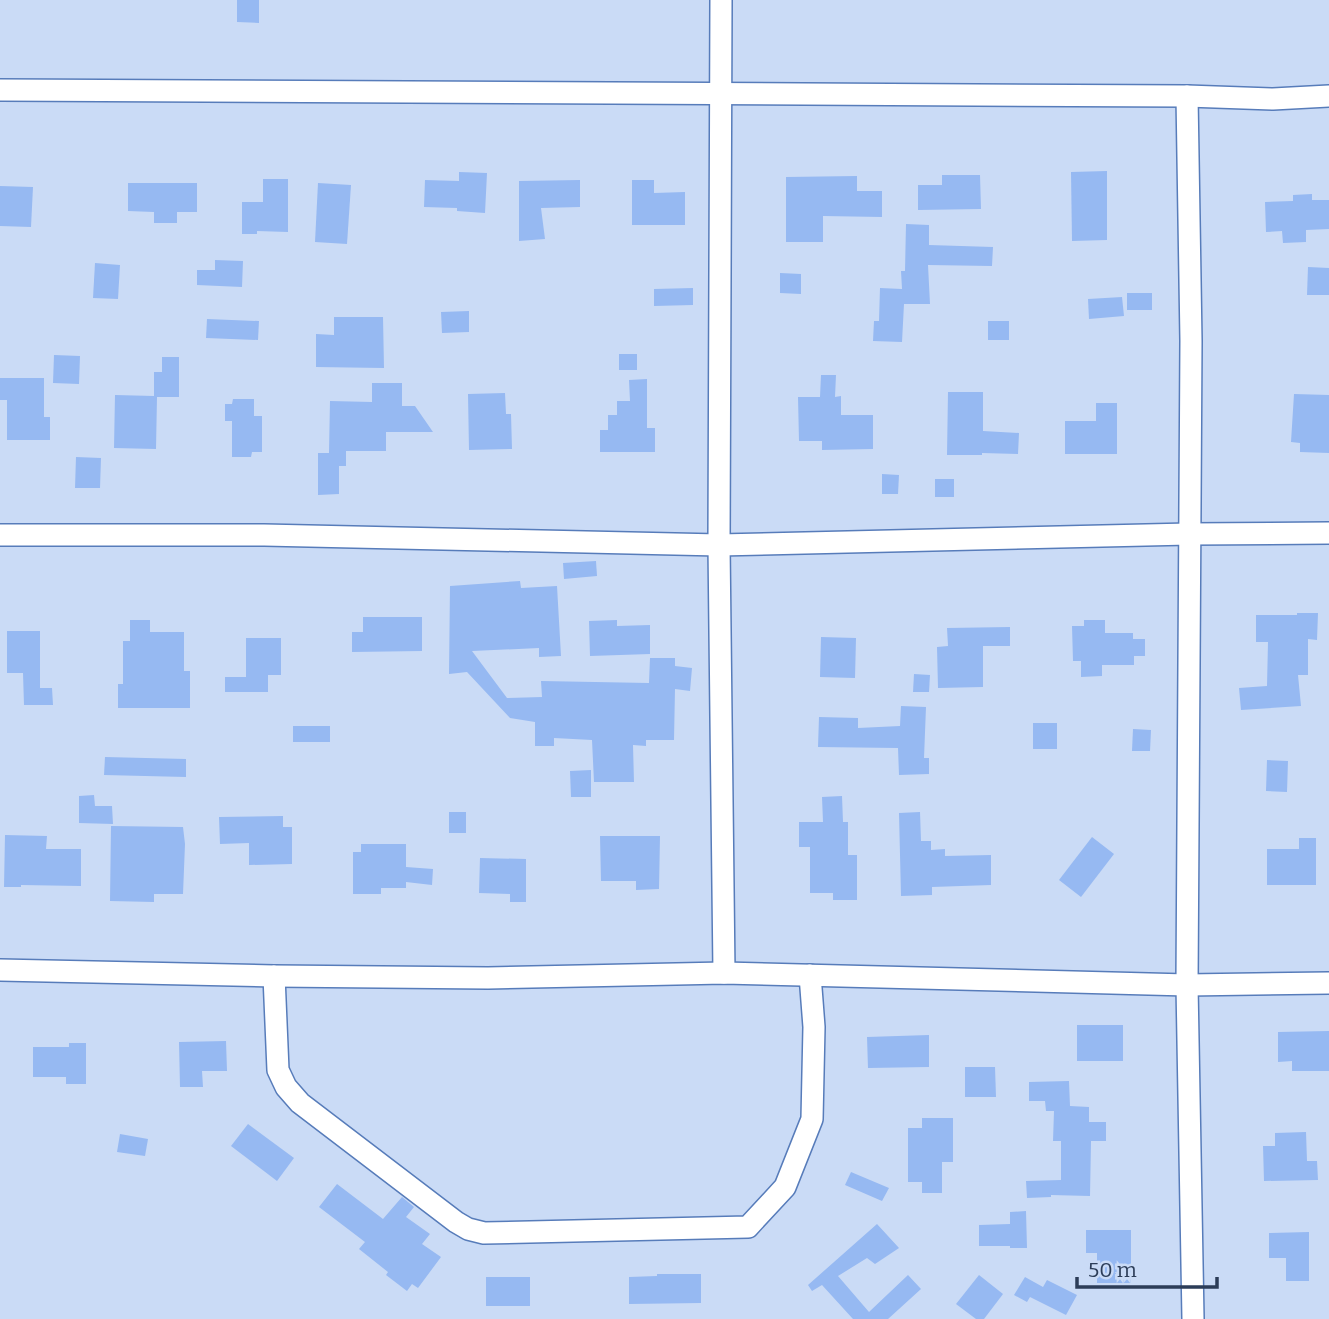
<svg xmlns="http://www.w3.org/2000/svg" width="1329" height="1319" font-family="Bitter,serif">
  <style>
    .building { fill: #96b9f2 }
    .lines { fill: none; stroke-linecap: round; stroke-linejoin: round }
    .minor-casing { stroke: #577cba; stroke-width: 24 }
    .minor { stroke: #fff; stroke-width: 21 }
  </style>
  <rect width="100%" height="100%" fill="#cadbf6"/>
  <g class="building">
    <polygon points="237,0 259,0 259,23 237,22"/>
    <polygon points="1107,171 1107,240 1072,241 1071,172"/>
    <polygon points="459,172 487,173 485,213 457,211 457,208 424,207 425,180 459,181"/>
    <polygon points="942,175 980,175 981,209 918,210 918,185 942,185"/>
    <polygon points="857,176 857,191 882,191 882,217 823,216 823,242 786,242 786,177"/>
    <polygon points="263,179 288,179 288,232 257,231 257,234 242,234 242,202 263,202"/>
    <polygon points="580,180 580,207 541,208 545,239 519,241 519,181"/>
    <polygon points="632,180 654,180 654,193 685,192 685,225 632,225"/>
    <polygon points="128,183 197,183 197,212 177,212 177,223 154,223 154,212 128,211"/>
    <polygon points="318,183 351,185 347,244 315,242"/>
    <polygon points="0,186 33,187 31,227 0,226"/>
    <polygon points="1312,194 1312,200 1329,200 1329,229 1306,230 1306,242 1283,243 1282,231 1266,232 1265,202 1293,201 1293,195"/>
    <polygon points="906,224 929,225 929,245 993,247 992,266 928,265 930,304 904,304 902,342 873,341 874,321 879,321 880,288 902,289 901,271 905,271"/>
    <polygon points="215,260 243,261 242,287 197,285 197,270 215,270"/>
    <polygon points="95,263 120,265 118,299 93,298"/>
    <polygon points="1308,267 1329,268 1329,295 1307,295"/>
    <polygon points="780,273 801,274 801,294 780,293"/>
    <polygon points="693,288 693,305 654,306 654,289"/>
    <rect x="1127" y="293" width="25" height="17"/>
    <polygon points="1122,297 1124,316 1089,319 1088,299"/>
    <polygon points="469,311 469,332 442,333 441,312"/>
    <polygon points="334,317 383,317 384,368 316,367 316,334 334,335"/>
    <polygon points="207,319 259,321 258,340 206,338"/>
    <rect x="988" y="321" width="21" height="19"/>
    <rect x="619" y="354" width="18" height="16"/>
    <polygon points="54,355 80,356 79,384 53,383"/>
    <polygon points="162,357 179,357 179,397 157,397 156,449 114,448 115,395 154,396 154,372 162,372"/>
    <polygon points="821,375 836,375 835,397 841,396 841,415 873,415 873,449 822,450 822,441 799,441 798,397 820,397"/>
    <polygon points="0,378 44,378 44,417 50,417 50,440 7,440 7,400 0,400"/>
    <polygon points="647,379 647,428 655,428 655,452 600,452 600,430 608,430 608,415 617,415 617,401 630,401 629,380"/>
    <polygon points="372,383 402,383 402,406 415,406 433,432 386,432 386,451 346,451 346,466 339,466 339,494 318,495 318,453 329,453 330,401 372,402"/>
    <polygon points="948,392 983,392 983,431 1019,433 1018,454 982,453 982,455 947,455"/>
    <polygon points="505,393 506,414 511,414 512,449 469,450 468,394"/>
    <polygon points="1294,394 1329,395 1329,453 1300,452 1300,443 1291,442"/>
    <polygon points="233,399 254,399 254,416 262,416 262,452 252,452 251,457 232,457 232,421 225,421 225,404 232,404"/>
    <polygon points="1096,403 1117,403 1117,454 1065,454 1065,421 1096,421"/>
    <polygon points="76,457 101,458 100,488 75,488"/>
    <polygon points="882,474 899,475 898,494 882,494"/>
    <rect x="935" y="479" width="19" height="18"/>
    <polygon points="596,561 597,576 564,579 563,563"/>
    <polygon points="520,581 521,588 557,586 561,656 539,657 539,648 472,651 507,698 542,697 541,681 649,683 650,658 675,658 675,666 692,668 690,691 675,689 674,740 646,740 646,746 633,745 634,782 594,782 592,740 554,738 554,746 535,746 535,722 510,718 467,672 449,674 450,586"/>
    <polygon points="1297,613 1318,613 1317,640 1308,639 1308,675 1298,675 1301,706 1241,710 1239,688 1267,686 1268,642 1256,642 1256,615 1297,615"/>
    <polygon points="363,617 422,617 422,651 352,652 352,632 363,632"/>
    <polygon points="130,620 150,620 150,632 184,632 184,671 190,671 190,708 118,708 118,684 123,684 123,641 130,641"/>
    <polygon points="617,620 617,626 650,625 650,654 590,656 589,621"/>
    <polygon points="1084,620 1105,620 1105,633 1133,633 1133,639 1145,639 1145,656 1134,656 1134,665 1102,665 1102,676 1081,677 1081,661 1073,661 1072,626 1084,626"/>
    <polygon points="1010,627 1010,646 983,646 983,687 938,688 937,647 948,646 947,628"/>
    <polygon points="7,631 40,631 40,688 52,688 53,705 24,705 23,673 7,673"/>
    <polygon points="821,637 856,638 855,678 820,677"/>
    <polygon points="246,638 281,638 281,675 268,675 268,692 225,692 225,677 246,677"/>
    <polygon points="914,674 930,675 929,692 913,692"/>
    <polygon points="901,706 926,707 924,758 929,758 929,774 899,775 898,748 818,747 819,717 858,718 858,728 900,726"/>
    <rect x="1033" y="723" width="24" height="26"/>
    <rect x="293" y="726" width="37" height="16"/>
    <polygon points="1133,729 1151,730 1150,751 1132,751"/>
    <polygon points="105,757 186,759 186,777 104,775"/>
    <polygon points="1267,760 1288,761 1287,792 1266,791"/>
    <polygon points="591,770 591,797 571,797 570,771"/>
    <polygon points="94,795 95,806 112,806 113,824 79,823 79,796"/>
    <polygon points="842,796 843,822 848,822 848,855 857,855 857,900 833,900 833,893 810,893 810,847 799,847 799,822 823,822 822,797"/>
    <rect x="449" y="812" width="17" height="21"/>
    <polygon points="920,812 921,841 931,841 931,850 945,849 945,856 991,855 991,885 932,887 932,895 901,896 899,813"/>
    <polygon points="283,816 283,827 292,827 292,864 249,865 249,843 220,844 219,817"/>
    <polygon points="111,826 183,827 185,844 183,894 154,894 154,902 110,901"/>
    <polygon points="5,835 47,836 46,849 81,849 81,886 21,885 21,887 4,887"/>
    <polygon points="600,836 660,836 659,889 636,890 636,881 601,881"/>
    <polygon points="1092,837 1114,854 1081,897 1059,880"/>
    <polygon points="1299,838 1316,838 1316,885 1267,885 1267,849 1299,849"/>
    <polygon points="361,844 406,844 406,867 433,869 432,885 406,882 406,888 381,888 381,894 353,894 353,852 361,852"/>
    <polygon points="480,858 526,859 526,902 510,902 510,894 479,893"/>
    <rect x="1077" y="1025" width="46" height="36"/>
    <polygon points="1329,1031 1329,1071 1292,1071 1292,1061 1278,1062 1278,1032"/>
    <polygon points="929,1035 929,1067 868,1068 867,1037"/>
    <polygon points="226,1041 227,1071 202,1071 203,1087 180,1087 179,1042"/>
    <polygon points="69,1043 86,1043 86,1084 66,1084 66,1077 33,1077 33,1047 69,1047"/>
    <polygon points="965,1067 995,1067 996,1097 965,1097"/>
    <polygon points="1069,1081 1070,1106 1089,1107 1089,1122 1106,1122 1106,1141 1091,1141 1090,1196 1051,1195 1051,1197 1027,1198 1026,1181 1061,1180 1061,1141 1053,1141 1054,1111 1046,1111 1045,1101 1029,1101 1029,1082"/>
    <polygon points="922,1118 953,1118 953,1162 942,1162 942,1193 922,1193 922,1182 908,1182 908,1128 922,1128"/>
    <polygon points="248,1124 294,1158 277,1181 231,1146"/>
    <polygon points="1306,1132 1307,1161 1317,1161 1318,1180 1264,1181 1263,1146 1275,1146 1275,1133"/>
    <polygon points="120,1134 148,1139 145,1156 117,1152"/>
    <polygon points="851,1172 889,1188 882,1201 845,1185"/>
    <polygon points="337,1184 383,1219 402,1197 414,1207 406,1217 430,1234 422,1244 441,1257 418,1288 412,1284 407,1291 386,1275 388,1272 359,1249 365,1242 319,1207"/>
    <polygon points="1026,1211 1027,1248 1010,1248 1010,1246 979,1246 979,1225 1010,1224 1010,1212"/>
    <polygon points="877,1224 899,1248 875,1264 867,1258 838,1276 869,1312 908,1275 921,1289 888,1319 853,1319 822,1285 812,1291 808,1285"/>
    <polygon points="1086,1230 1131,1230 1131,1283 1097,1283 1097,1253 1086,1253"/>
    <polygon points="1309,1232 1309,1281 1286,1281 1286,1258 1269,1258 1269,1233"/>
    <polygon points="657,1274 701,1274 701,1303 629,1304 629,1277 657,1276"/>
    <polygon points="979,1275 1003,1294 984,1319 976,1319 956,1304"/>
    <rect x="486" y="1277" width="44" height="29"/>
    <polygon points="1025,1277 1043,1287 1047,1280 1077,1295 1066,1315 1030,1297 1027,1302 1014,1295"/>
  </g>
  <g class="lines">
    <defs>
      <g id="minor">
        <polyline points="721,0 719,545 724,973"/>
        <polyline points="0,90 1187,96 1273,99 1329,96"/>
        <polyline points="1187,96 1191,341 1187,985 1193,1319"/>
        <polyline points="0,535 264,535 719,545 1189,534 1329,533"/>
        <polyline points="0,970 274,976 488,978 724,973 1187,985 1329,983"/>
        <polyline points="274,976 278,1070 286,1087 300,1103 456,1222 468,1229 484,1233 748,1227 785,1187 812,1119 814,1027 810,975"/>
      </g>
    </defs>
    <use href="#minor" class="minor-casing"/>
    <use href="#minor" class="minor"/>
  </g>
  <path d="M1077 1277v10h140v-10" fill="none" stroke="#2c3d58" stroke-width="3.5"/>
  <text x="1088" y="1277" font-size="21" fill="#2c3d58" stroke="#cadbf6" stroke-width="5" paint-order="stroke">50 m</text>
</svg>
